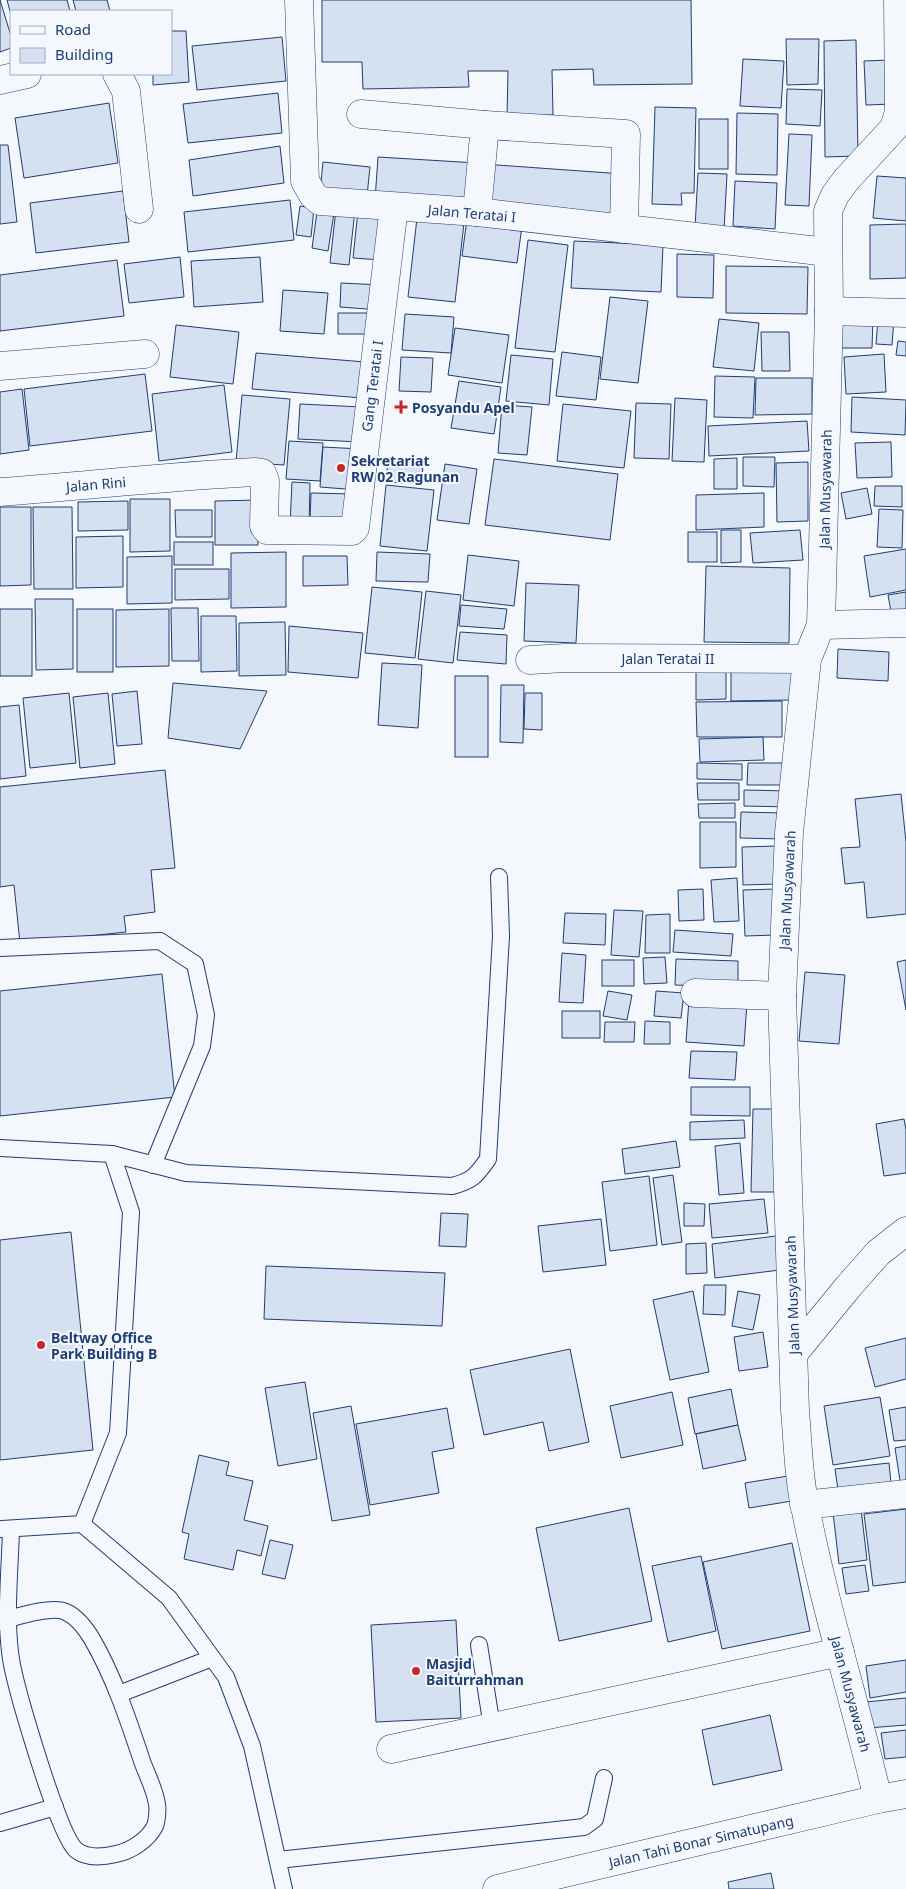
<svg xmlns="http://www.w3.org/2000/svg" width="906" height="1889" font-family="'Noto Sans',sans-serif">
  <style>
    .building { fill: #d5e0f0; stroke: #1d3f73 }
    .lines { fill: none; stroke-linecap: round; stroke-linejoin: round }
    .service-casing { stroke: #1d3f73; stroke-width: 18 }
    .minor-casing { stroke: #1d3f73; stroke-width: 29 }
    .trunk-casing { stroke: #1d3f73; stroke-width: 29 }
    .service { stroke: #f4f7fb; stroke-width: 16 }
    .minor { stroke: #f4f7fb; stroke-width: 28 }
    .trunk { stroke: #f4f7fb; stroke-width: 28 }
    .poi-dot { fill: #c62828; stroke: #f4f7fb; stroke-width: 2 }
    .labels { text-anchor: middle; dominant-baseline: central; stroke-width: 4; stroke-linejoin: round; paint-order: stroke }
    .street-label { font-size: 14px; fill: #1d3f73; stroke: #f4f7fb }
    .poi-label { font-size: 14px; font-weight: bold; fill: #1d3f73; stroke: #f4f7fb; text-anchor: start }
  </style>
  <rect width="100%" height="100%" fill="#f4f7fb"/>
  <g class="building">
    <polygon points="0,0 11,36 11,48 0,52"/>
    <polygon points="7,0 67,0 70,11 11,11 11,15"/>
    <polygon points="73,0 107,0 110,11 76,11"/>
    <polygon points="322,0 691,0 692,84 594,85 593,69 552,70 553,115 507,116 508,71 468,71 469,87 363,89 362,62 322,62"/>
    <polygon points="171,31 186,31 189,82 153,85 153,74 171,74"/>
    <polygon points="282,37 286,81 197,90 192,46"/>
    <polygon points="786,39 819,39 818,84 787,85"/>
    <polygon points="856,40 858,156 825,157 824,41"/>
    <polygon points="743,59 784,61 781,108 740,106"/>
    <polygon points="890,60 892,104 866,105 864,61"/>
    <polygon points="787,89 822,90 820,126 786,124"/>
    <polygon points="278,93 282,133 188,143 183,104"/>
    <polygon points="109,103 118,163 24,178 15,118"/>
    <polygon points="655,107 696,108 694,193 681,193 682,205 652,204"/>
    <polygon points="737,113 778,114 777,175 736,174"/>
    <rect x="699" y="119" width="29" height="50"/>
    <polygon points="789,134 812,135 809,206 785,205"/>
    <polygon points="0,145 8,145 17,222 0,224"/>
    <polygon points="280,146 284,183 193,196 189,160"/>
    <polygon points="378,157 477,163 475,206 375,200"/>
    <polygon points="323,162 370,167 367,196 320,192"/>
    <polygon points="483,164 623,174 620,221 479,211"/>
    <polygon points="698,173 727,174 724,230 695,228"/>
    <polygon points="877,176 906,178 906,221 873,218"/>
    <polygon points="735,181 777,183 775,229 733,226"/>
    <polygon points="123,191 129,242 36,253 30,203"/>
    <polygon points="290,200 294,240 188,252 184,212"/>
    <polygon points="318,205 335,207 328,251 312,248"/>
    <polygon points="300,206 314,208 311,237 296,235"/>
    <polygon points="336,209 355,210 349,265 330,263"/>
    <polygon points="358,211 386,213 382,260 353,258"/>
    <polygon points="417,218 464,223 455,302 408,297"/>
    <polygon points="467,219 522,226 517,263 462,256"/>
    <polygon points="906,224 906,278 870,279 870,225"/>
    <polygon points="528,240 568,245 555,352 515,348"/>
    <polygon points="574,241 663,245 661,292 571,288"/>
    <polygon points="677,254 714,255 713,298 677,297"/>
    <polygon points="180,257 184,297 129,303 124,264"/>
    <polygon points="260,257 263,302 194,307 191,261"/>
    <polygon points="117,260 124,316 0,331 0,275"/>
    <polygon points="726,266 808,267 807,314 726,313"/>
    <polygon points="341,283 382,285 381,310 340,307"/>
    <polygon points="283,290 328,293 324,334 280,331"/>
    <polygon points="610,297 648,301 638,383 600,379"/>
    <polygon points="338,313 376,313 375,334 338,334"/>
    <polygon points="405,314 454,317 451,353 402,350"/>
    <polygon points="838,317 873,318 872,348 838,348"/>
    <polygon points="719,319 759,323 754,371 713,367"/>
    <polygon points="878,319 894,319 892,345 876,344"/>
    <polygon points="176,325 239,332 233,384 170,377"/>
    <polygon points="455,328 509,335 502,383 448,375"/>
    <polygon points="761,332 789,332 790,371 762,371"/>
    <polygon points="898,341 906,342 906,356 896,355"/>
    <polygon points="562,352 601,357 596,400 556,396"/>
    <polygon points="256,353 365,362 362,398 252,389"/>
    <polygon points="884,354 886,392 846,394 844,357"/>
    <polygon points="511,355 553,359 549,405 506,401"/>
    <polygon points="401,357 433,358 431,392 399,391"/>
    <polygon points="145,374 152,431 30,446 24,389"/>
    <polygon points="715,376 755,377 753,418 714,417"/>
    <polygon points="756,378 812,378 812,414 755,415"/>
    <polygon points="459,381 501,387 494,434 451,428"/>
    <polygon points="224,385 232,452 159,461 152,394"/>
    <polygon points="22,389 29,450 0,454 0,392"/>
    <polygon points="242,395 290,399 284,465 236,462"/>
    <polygon points="852,397 906,400 905,435 851,432"/>
    <polygon points="675,398 707,400 704,462 672,461"/>
    <polygon points="636,403 671,404 669,459 634,458"/>
    <polygon points="300,404 362,407 360,442 298,439"/>
    <polygon points="563,404 631,411 624,468 557,461"/>
    <polygon points="502,405 532,407 527,455 498,453"/>
    <polygon points="807,421 809,451 709,456 708,426"/>
    <polygon points="289,441 323,443 320,481 286,479"/>
    <polygon points="891,442 892,477 857,478 855,443"/>
    <polygon points="323,447 361,449 358,490 320,487"/>
    <polygon points="743,457 775,457 774,487 743,486"/>
    <polygon points="737,458 737,489 714,489 714,459"/>
    <polygon points="388,459 423,461 422,484 386,482"/>
    <polygon points="494,459 618,474 610,540 485,525"/>
    <polygon points="808,462 808,521 777,522 776,463"/>
    <polygon points="445,464 477,469 469,524 437,520"/>
    <polygon points="292,482 310,483 309,527 290,526"/>
    <polygon points="386,485 434,490 427,551 380,546"/>
    <polygon points="875,486 902,486 902,507 874,506"/>
    <polygon points="867,488 872,514 846,519 841,493"/>
    <polygon points="311,493 354,494 352,526 310,524"/>
    <polygon points="764,493 764,527 696,530 696,495"/>
    <polygon points="130,499 170,499 170,551 130,552"/>
    <polygon points="258,500 258,545 215,545 215,501"/>
    <polygon points="128,501 128,530 78,531 78,502"/>
    <polygon points="0,507 31,507 31,585 0,586"/>
    <polygon points="33,507 72,507 73,589 34,589"/>
    <polygon points="879,509 903,510 902,548 877,547"/>
    <polygon points="175,510 212,510 212,537 176,537"/>
    <polygon points="721,530 741,530 741,562 721,563"/>
    <polygon points="800,530 803,560 753,563 750,533"/>
    <rect x="688" y="532" width="29" height="30"/>
    <polygon points="123,536 123,587 76,588 76,537"/>
    <rect x="174" y="542" width="39" height="23"/>
    <polygon points="906,549 906,590 870,597 864,556"/>
    <polygon points="286,552 286,607 231,608 231,553"/>
    <polygon points="377,552 430,554 428,582 376,581"/>
    <polygon points="468,555 519,561 514,606 463,600"/>
    <polygon points="172,556 172,603 127,604 127,557"/>
    <polygon points="303,556 347,556 348,585 303,586"/>
    <polygon points="706,566 790,568 789,643 704,642"/>
    <polygon points="175,569 229,569 229,599 175,600"/>
    <polygon points="526,583 579,585 576,643 524,641"/>
    <polygon points="372,587 422,592 415,658 365,653"/>
    <polygon points="426,591 461,595 453,663 418,659"/>
    <polygon points="906,592 906,615 892,617 888,595"/>
    <polygon points="35,599 73,599 73,669 36,670"/>
    <polygon points="461,605 507,609 504,629 459,626"/>
    <polygon points="171,608 198,608 199,661 172,661"/>
    <rect x="0" y="609" width="32" height="67"/>
    <rect x="77" y="609" width="36" height="63"/>
    <polygon points="169,609 169,666 116,667 116,610"/>
    <polygon points="201,616 236,616 237,671 201,672"/>
    <polygon points="285,622 286,675 239,676 239,623"/>
    <polygon points="289,626 363,633 358,678 288,672"/>
    <polygon points="460,632 507,635 506,664 457,660"/>
    <polygon points="838,649 889,652 888,681 837,678"/>
    <polygon points="792,660 792,700 731,701 731,661"/>
    <polygon points="382,663 422,665 418,728 378,725"/>
    <polygon points="726,664 726,699 696,700 696,665"/>
    <rect x="455" y="676" width="33" height="81"/>
    <polygon points="173,683 267,691 240,749 168,738"/>
    <polygon points="501,685 524,685 523,743 500,742"/>
    <polygon points="137,691 142,744 117,746 112,694"/>
    <polygon points="69,693 76,763 30,768 23,698"/>
    <polygon points="108,693 115,764 80,768 73,697"/>
    <polygon points="525,693 542,693 542,730 524,729"/>
    <polygon points="782,701 782,737 697,737 696,702"/>
    <polygon points="19,705 26,776 0,779 0,707"/>
    <polygon points="763,737 764,760 700,762 699,739"/>
    <polygon points="697,763 742,764 742,780 697,779"/>
    <polygon points="748,763 793,763 793,785 747,785"/>
    <polygon points="165,770 175,868 151,870 155,912 124,916 126,932 20,943 14,885 0,887 0,787"/>
    <polygon points="697,783 739,783 739,800 698,800"/>
    <polygon points="744,790 791,791 791,807 744,806"/>
    <polygon points="901,794 906,842 906,914 867,918 864,882 845,884 841,848 860,847 855,799"/>
    <polygon points="735,803 735,818 699,818 698,804"/>
    <polygon points="741,812 783,813 783,839 740,838"/>
    <polygon points="700,822 736,822 736,867 700,868"/>
    <polygon points="777,846 778,884 743,885 742,847"/>
    <polygon points="737,878 739,921 714,922 711,880"/>
    <polygon points="703,889 704,920 679,921 678,890"/>
    <polygon points="776,889 778,935 745,936 743,890"/>
    <polygon points="614,910 643,911 639,957 611,955"/>
    <polygon points="565,913 606,914 605,945 563,943"/>
    <polygon points="670,914 670,953 645,953 646,915"/>
    <polygon points="675,930 733,934 731,956 673,952"/>
    <polygon points="562,953 586,955 583,1003 559,1002"/>
    <polygon points="665,957 667,983 644,984 643,958"/>
    <polygon points="676,959 738,961 738,987 675,985"/>
    <rect x="602" y="960" width="32" height="26"/>
    <polygon points="906,960 906,1010 897,962"/>
    <polygon points="805,972 845,975 839,1044 799,1041"/>
    <polygon points="162,974 175,1097 0,1116 0,991"/>
    <polygon points="608,991 632,995 627,1020 603,1016"/>
    <polygon points="656,991 684,993 681,1018 654,1016"/>
    <polygon points="689,999 747,1002 744,1046 686,1042"/>
    <rect x="562" y="1011" width="38" height="27"/>
    <polygon points="645,1021 670,1022 670,1044 644,1044"/>
    <polygon points="605,1022 635,1022 634,1042 604,1042"/>
    <polygon points="691,1051 737,1052 735,1080 689,1078"/>
    <polygon points="691,1087 750,1087 750,1116 691,1115"/>
    <polygon points="753,1109 781,1109 780,1192 751,1192"/>
    <polygon points="904,1119 906,1130 906,1173 884,1176 876,1124"/>
    <polygon points="744,1120 745,1138 690,1140 690,1122"/>
    <polygon points="676,1141 680,1167 625,1174 622,1149"/>
    <polygon points="740,1143 744,1193 719,1195 715,1146"/>
    <polygon points="673,1175 682,1242 662,1245 653,1178"/>
    <polygon points="649,1176 657,1245 610,1251 602,1182"/>
    <polygon points="764,1199 768,1233 712,1238 709,1204"/>
    <polygon points="684,1203 705,1204 704,1226 684,1226"/>
    <polygon points="441,1213 468,1214 466,1247 439,1246"/>
    <polygon points="601,1219 606,1265 543,1272 538,1226"/>
    <polygon points="71,1232 93,1450 0,1460 0,1240"/>
    <polygon points="776,1236 780,1270 715,1278 712,1244"/>
    <polygon points="706,1243 707,1273 686,1274 686,1244"/>
    <polygon points="266,1266 445,1273 442,1326 264,1319"/>
    <polygon points="704,1285 726,1285 725,1315 703,1314"/>
    <polygon points="693,1291 709,1372 670,1380 653,1300"/>
    <polygon points="738,1291 760,1295 753,1330 732,1326"/>
    <polygon points="763,1332 768,1367 739,1371 734,1337"/>
    <polygon points="906,1338 906,1379 875,1387 865,1348"/>
    <polygon points="570,1349 589,1442 549,1451 543,1422 484,1435 470,1370"/>
    <polygon points="305,1382 317,1459 278,1466 265,1388"/>
    <polygon points="731,1389 738,1425 695,1434 688,1398"/>
    <polygon points="672,1392 683,1445 621,1458 610,1406"/>
    <polygon points="880,1397 890,1456 833,1465 824,1406"/>
    <polygon points="351,1406 370,1515 332,1521 313,1413"/>
    <polygon points="906,1407 906,1440 894,1441 889,1410"/>
    <polygon points="447,1408 454,1448 432,1452 439,1493 370,1505 356,1424"/>
    <polygon points="738,1425 746,1460 703,1469 696,1434"/>
    <polygon points="906,1446 906,1487 901,1487 895,1448"/>
    <polygon points="199,1455 229,1462 226,1475 253,1481 244,1520 268,1526 261,1556 237,1550 233,1570 184,1559 189,1534 182,1532"/>
    <polygon points="889,1463 891,1483 838,1490 835,1469"/>
    <polygon points="788,1476 792,1501 749,1508 745,1483"/>
    <polygon points="860,1500 867,1560 839,1564 832,1504"/>
    <polygon points="629,1508 652,1621 559,1641 536,1528"/>
    <polygon points="906,1509 906,1582 873,1586 864,1514"/>
    <polygon points="270,1540 293,1545 285,1579 262,1574"/>
    <polygon points="792,1543 810,1631 722,1649 703,1562"/>
    <polygon points="701,1556 716,1631 668,1642 652,1566"/>
    <polygon points="865,1565 869,1591 846,1594 842,1568"/>
    <polygon points="456,1620 461,1718 376,1722 371,1625"/>
    <polygon points="906,1660 906,1692 870,1698 866,1666"/>
    <polygon points="906,1698 906,1725 868,1728 866,1702"/>
    <polygon points="770,1715 782,1770 713,1785 702,1730"/>
    <polygon points="906,1730 906,1757 885,1759 881,1733"/>
    <polygon points="771,1873 774,1889 729,1889 728,1882"/>
  </g>
  <g class="lines">
    <defs>
      <g id="service">
        <polyline points="0,948 160,941 195,964 206,1015 202,1046 153,1165"/>
        <polyline points="0,1148 112,1154 131,1212 118,1433 82,1524 2,1529"/>
        <path d="M112 1154 186 1173 452 1186C472 1181 476 1176 488 1159L501 936 499 877"/>
        <polyline points="82,1524 169,1598 226,1677 252,1746 284,1889"/>
        <path d="M0 1622C14 1617 53 1605 66 1612 77 1617 86 1629 92 1639 114 1677 128 1719 142 1761 147 1775 155 1790 157 1804 158 1809 157 1821 155 1826 148 1840 131 1851 116 1854 103 1857 87 1859 76 1850 58 1834 18 1694 12 1665 4 1622 10 1572 11 1529"/>
        <polyline points="479,1645 492,1727"/>
        <polyline points="119,1694 212,1658"/>
        <polyline points="0,1823 55,1807"/>
        <polyline points="278,1860 584,1827 595,1819 604,1778"/>
      </g>
      <g id="minor">
        <polyline points="299,0 305,181 313,195 320,201 477,212 828,252"/>
        <polyline points="117,74 126,91 139,209"/>
        <polyline points="0,80 27,74"/>
        <polyline points="361,114 485,125 477,212"/>
        <polyline points="485,125 626,134 624,229"/>
        <polyline points="829,311 906,313"/>
        <polyline points="0,366 145,354"/>
        <path d="M0 492C85 486 170 476 256 472L262 473 265 481 264 526 267 530 352 531 355 528 394 207"/>
        <polyline points="821,625 906,623"/>
        <polyline points="530,660 565,658 807,659"/>
        <polyline points="695,993 782,996"/>
        <polyline points="794,1353 848,1287 878,1253 906,1231"/>
        <polyline points="804,1505 906,1494"/>
        <polyline points="391,1749 840,1652"/>
        <path d="M878 1799C855 1701 824 1605 805 1506 798 1475 798 1442 795 1411L782 996 789 833 807 659 821 625 829 311 828 211 835 195 846 180 894 128 899 112 898 0"/>
      </g>
      <polyline id="trunk" points="497,1889 878,1799 906,1794"/>
    </defs>
    <use href="#service" class="service-casing"/>
    <use href="#minor" class="minor-casing"/>
    <use href="#trunk" class="trunk-casing"/>
    <use href="#service" class="service"/>
    <use href="#minor" class="minor"/>
    <use href="#trunk" class="trunk"/>
  </g>
  <g class="poi-dot">
    <path d="M398.5 399.5h5v5h5v5h-5v5h-5v-5h-5v-5h5z"/>
    <circle cx="341" cy="468" r="5"/>
    <circle cx="41" cy="1345" r="5"/>
    <circle cx="416" cy="1671" r="5"/>
  </g>
  <g class="labels">
    <g class="street-label">
      <text transform="translate(472 213) rotate(5)">Jalan Teratai I</text>
      <text transform="translate(372 386) rotate(-83)">Gang Teratai I</text>
      <text transform="translate(96 484) rotate(-5)">Jalan Rini</text>
      <text transform="translate(825 489) rotate(-89)">Jalan Musyawarah</text>
      <text x="668" y="658">Jalan Teratai II</text>
      <text transform="translate(787 890) rotate(-87)">Jalan Musyawarah</text>
      <text transform="translate(792 1295) rotate(-92)">Jalan Musyawarah</text>
      <text transform="translate(851 1694) rotate(75)">Jalan Musyawarah</text>
      <text transform="translate(701 1841) rotate(-13)">Jalan Tahi Bonar Simatupang</text>
    </g>
    <g class="poi-label">
      <text x="412" y="407">Posyandu Apel</text>
      <text x="351" y="460">Sekretariat<tspan x="351" dy="16">RW 02 Ragunan</tspan></text>
      <text x="51" y="1337">Beltway Office<tspan x="51" dy="16">Park Building B</tspan></text>
      <text x="426" y="1663">Masjid<tspan x="426" dy="16">Baiturrahman</tspan></text>
    </g>
  </g>
  <rect x="10" y="10" width="162" height="65" fill="#f4f7fb" stroke="#9eadc5"/>
  <rect x="20" y="26" width="25" height="8" fill="#f4f7fb" stroke="#9eadc5"/>
  <text x="55" y="35" font-size="15" fill="#1d3f73">Road</text>
  <rect x="20" y="48" width="25" height="15" fill="#d5e0f0" stroke="#9eadc5"/>
  <text x="55" y="60" font-size="15" fill="#1d3f73">Building</text>
</svg>
